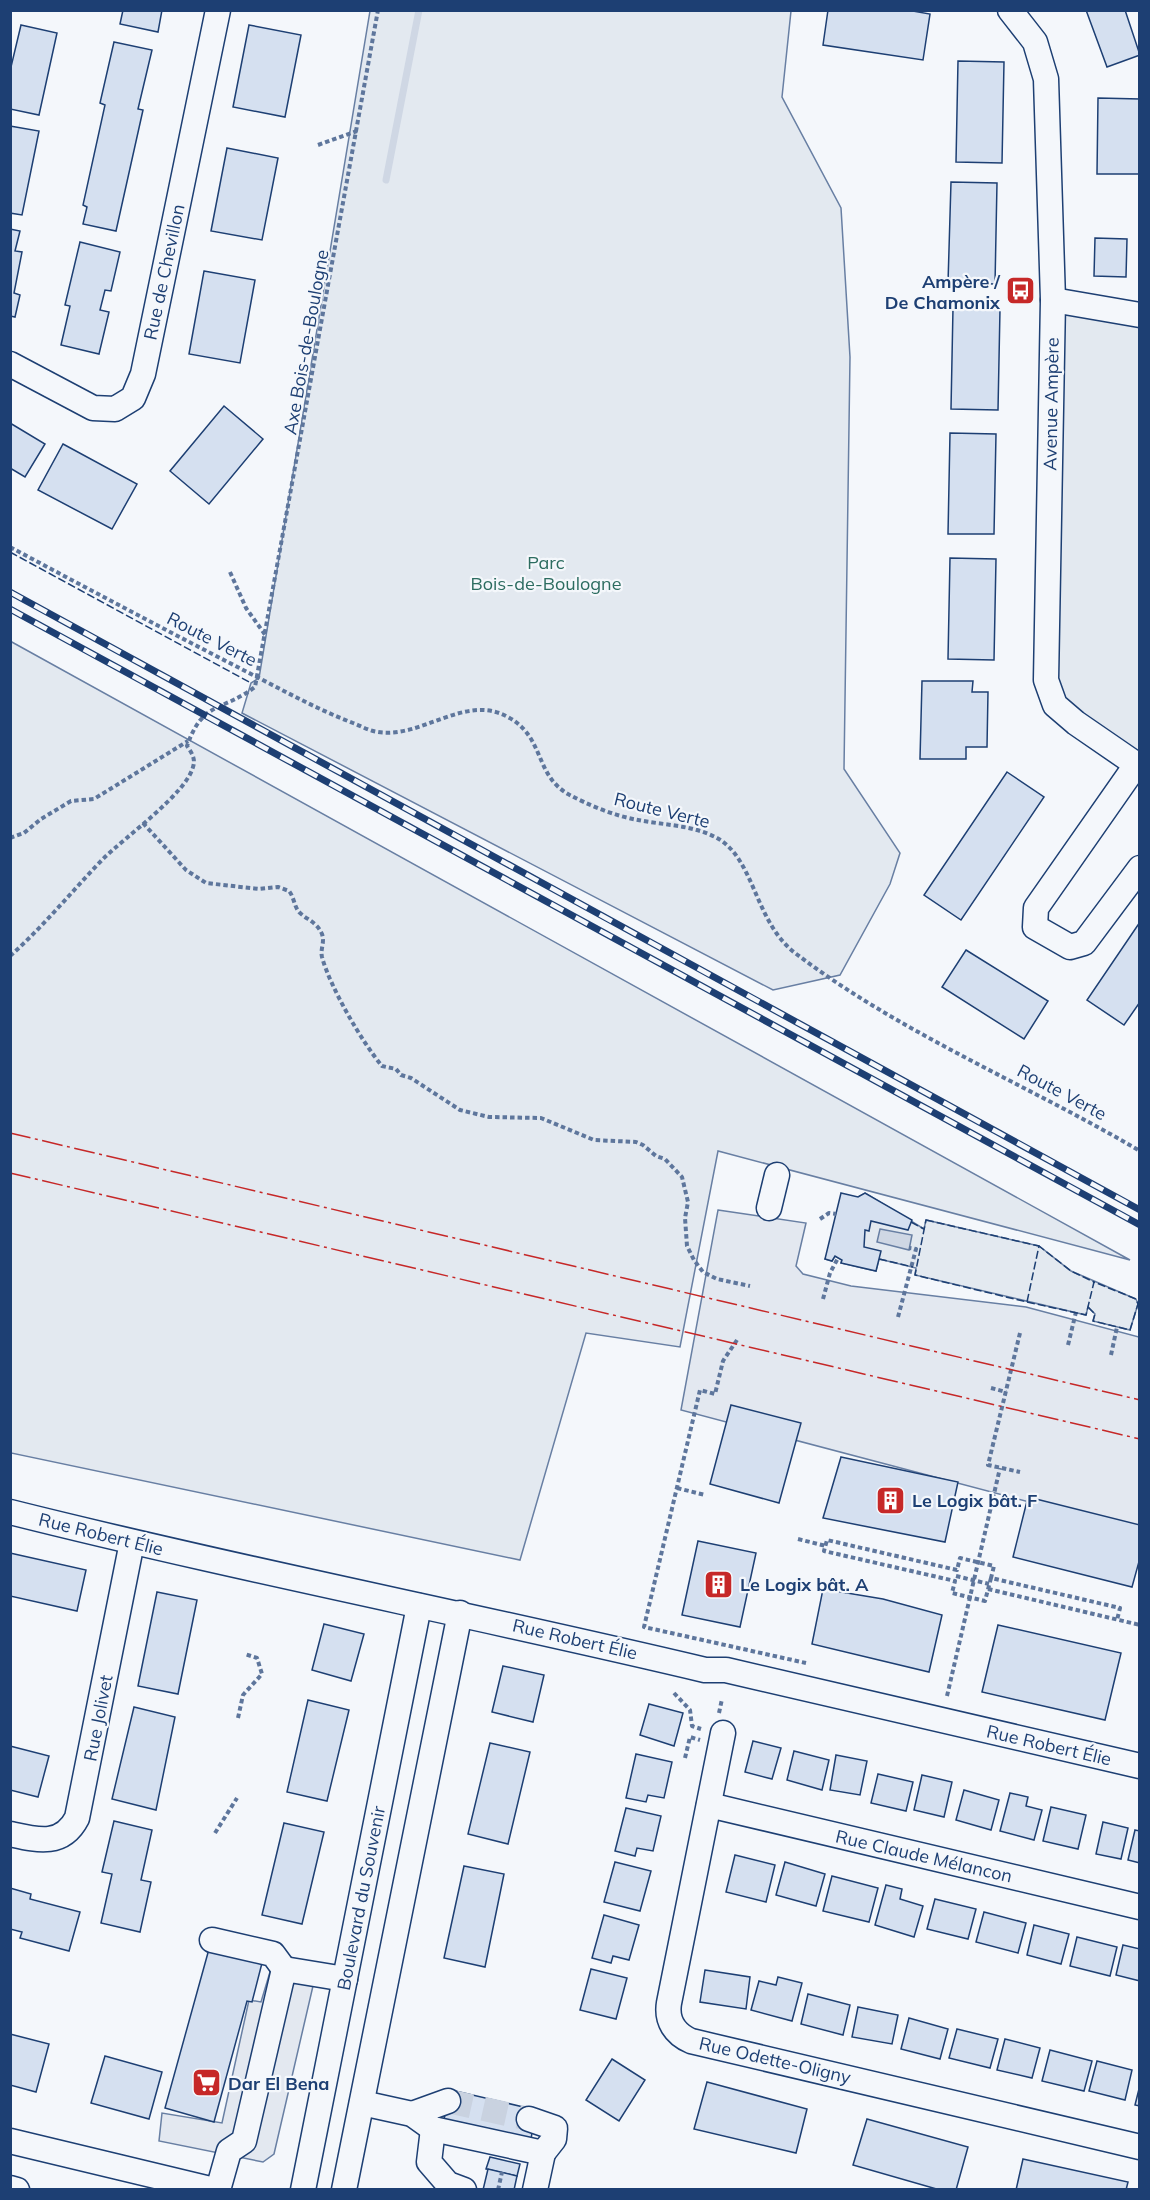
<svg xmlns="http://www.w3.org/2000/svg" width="1150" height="2200" font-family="Mulish,sans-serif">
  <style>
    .green { fill: #e3e9f0; stroke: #687fa3; stroke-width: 1.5 }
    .parking { fill: #e3e8f0; stroke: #687fa3; stroke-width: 1.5 }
    .water { fill: #cfd7e4; stroke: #687fa3; stroke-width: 1.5 }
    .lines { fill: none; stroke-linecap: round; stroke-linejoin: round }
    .stream { stroke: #cfd7e4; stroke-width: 7 }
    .building { fill: #d5e0f0; stroke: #1d3f73; stroke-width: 1.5 }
    .minor-tunnel { stroke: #c9d2e0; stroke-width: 24; stroke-dasharray: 24 12; stroke-linecap: butt }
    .minor-casing { stroke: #1d3f73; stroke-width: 27 }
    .path { stroke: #5e769c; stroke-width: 4; stroke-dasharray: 4.5 3; stroke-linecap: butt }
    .minor { stroke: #f4f7fb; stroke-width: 24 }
    .rail-casing { stroke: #1d3f73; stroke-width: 7 }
    .rail { stroke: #f4f7fb; stroke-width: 4.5; stroke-dasharray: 14; stroke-linecap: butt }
    .fence { stroke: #1d3f73; stroke-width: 1.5; stroke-dasharray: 8 3; stroke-linecap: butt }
    .power { stroke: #c62828; stroke-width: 1.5; stroke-dasharray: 21 4.5 3 4.5; stroke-linecap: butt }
    .labels { text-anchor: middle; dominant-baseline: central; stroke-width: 4.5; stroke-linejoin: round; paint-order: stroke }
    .street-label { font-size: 18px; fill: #1d3f73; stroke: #f4f7fb }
    .poi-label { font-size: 18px; font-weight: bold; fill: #1d3f73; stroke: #f4f7fb; text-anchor: start }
    .park-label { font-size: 18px; fill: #2c6c60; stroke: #f4f7fb }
  </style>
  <rect width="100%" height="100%" fill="#f4f7fb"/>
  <g class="green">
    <polygon points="370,11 791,11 782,97 841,208 850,357 844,769 900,853 890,884 840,975 773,990 242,713 251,683 259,678"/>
    <polygon points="1053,300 1139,315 1139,767 1055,705"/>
    <polygon points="10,641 1130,1260 718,1151 680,1347 586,1333 520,1560 11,1453"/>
    <polygon points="865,1193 924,1229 926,1220 1039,1246 1071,1271 1136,1299 1138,1304 1130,1330 1093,1321 1095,1314 1088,1307 1086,1315 915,1275 916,1268 879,1259 876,1271 841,1263 842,1260 835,1256 832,1261 825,1259 858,1197"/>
  </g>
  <g class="parking">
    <polygon points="718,1210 806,1223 796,1266 803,1274 851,1286 1026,1307 1139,1337 1139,1531 681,1410"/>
    <polygon points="273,1962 316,1973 274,2154 263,2162 159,2141 162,2113 222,2123 249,2000 261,2002"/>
  </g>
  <polygon class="water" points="880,1229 912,1235 909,1250 877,1242"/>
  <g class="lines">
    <polyline class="stream" points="386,180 419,10"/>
  </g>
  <g class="building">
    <polygon points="123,10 162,10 158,32 120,24"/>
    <polygon points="828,10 907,10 930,14 923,60 823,45"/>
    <polygon points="1086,10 1125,10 1140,55 1107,67"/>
    <polygon points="21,25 57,33 39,115 10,109 10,71"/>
    <polygon points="249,25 301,35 285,117 233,107"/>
    <polygon points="114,42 152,50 138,109 143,110 116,231 83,224 87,207 83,205 105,105 100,103"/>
    <polygon points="958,61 1004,62 1002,163 956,162"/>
    <polygon points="1098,98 1140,99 1140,174 1097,174"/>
    <polygon points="10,126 39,131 22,215 10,213"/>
    <polygon points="227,148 278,158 262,240 211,231"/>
    <polygon points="951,182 997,183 995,284 948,283"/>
    <polygon points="10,229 20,231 15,251 22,252 14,293 20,295 15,317 10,316"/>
    <polygon points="1095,238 1127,239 1126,277 1094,276"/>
    <polygon points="80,242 120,252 111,291 105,290 100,310 109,312 99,354 61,345 70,306 65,305"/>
    <polygon points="204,271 255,280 240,363 189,354"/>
    <polygon points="953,308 1000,309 998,410 951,409"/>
    <polygon points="224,406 263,439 209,504 170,471"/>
    <polygon points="10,423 45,444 25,477 10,468"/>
    <polygon points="950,433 996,434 994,534 948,534"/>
    <polygon points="63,444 137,484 112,529 38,490"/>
    <polygon points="950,558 996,559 994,660 948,659"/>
    <polygon points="922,681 973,681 972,692 988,692 987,747 966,747 966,759 920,759"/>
    <polygon points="1007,772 1044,797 961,920 924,895"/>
    <polygon points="1140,922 1140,1002 1124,1025 1087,1000"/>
    <polygon points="966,950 1048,1001 1024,1039 942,987"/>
    <polygon points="841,1193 858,1197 865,1193 912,1220 908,1230 871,1221 869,1231 865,1230 864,1247 881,1251 876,1271 841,1263 842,1260 835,1256 832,1261 825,1259"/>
    <polygon points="731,1405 801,1423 779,1503 710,1484"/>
    <polygon points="841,1457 958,1482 945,1542 823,1518"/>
    <polygon points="1028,1497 1140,1525 1140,1558 1132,1587 1013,1557"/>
    <polygon points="698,1541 756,1553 740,1627 682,1615"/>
    <polygon points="10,1553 86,1570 77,1611 10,1596"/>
    <polygon points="823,1589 883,1599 942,1615 929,1672 812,1644"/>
    <polygon points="157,1592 197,1600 178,1694 138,1686"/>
    <polygon points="324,1624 364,1634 351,1681 312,1670"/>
    <polygon points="998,1625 1121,1653 1105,1720 982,1692"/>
    <polygon points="503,1666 544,1675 533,1722 492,1712"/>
    <polygon points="308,1700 349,1710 327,1801 287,1792"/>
    <polygon points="649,1704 683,1713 674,1746 640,1735"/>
    <polygon points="134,1707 175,1717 156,1810 112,1799"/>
    <polygon points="753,1741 781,1748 772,1779 745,1772"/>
    <polygon points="490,1743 530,1752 508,1844 468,1834"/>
    <polygon points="10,1746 49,1756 38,1797 10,1790"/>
    <polygon points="794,1751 829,1760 822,1790 787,1780"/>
    <polygon points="636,1754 672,1762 664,1798 648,1795 646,1802 626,1798"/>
    <polygon points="836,1755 867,1761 860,1795 830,1790"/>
    <polygon points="878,1774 913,1782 906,1811 871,1803"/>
    <polygon points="922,1775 952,1782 944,1817 914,1810"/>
    <polygon points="964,1790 999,1800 991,1830 956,1820"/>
    <polygon points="1010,1793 1028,1797 1026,1806 1042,1810 1034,1840 1000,1831"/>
    <polygon points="1051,1807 1086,1815 1078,1849 1043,1841"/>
    <polygon points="626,1808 661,1816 653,1851 637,1848 635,1856 615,1851"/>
    <polygon points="114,1821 152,1830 141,1880 151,1882 140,1932 101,1923 112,1874 102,1872"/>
    <polygon points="1103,1822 1128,1828 1121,1859 1096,1854"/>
    <polygon points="284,1823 324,1832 302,1924 262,1915"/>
    <polygon points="1135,1830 1140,1831 1140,1863 1128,1860"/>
    <polygon points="735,1855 775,1865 766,1902 726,1892"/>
    <polygon points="615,1862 651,1871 640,1911 604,1902"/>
    <polygon points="785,1862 825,1874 816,1906 776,1895"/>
    <polygon points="464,1866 504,1874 485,1967 444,1958"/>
    <polygon points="832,1876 878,1888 869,1922 823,1911"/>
    <polygon points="886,1885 902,1889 900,1899 923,1906 914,1937 875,1925"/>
    <polygon points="10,1888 31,1894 30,1899 80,1912 69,1951 20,1938 22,1932 10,1929"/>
    <polygon points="935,1899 976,1909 968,1939 927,1929"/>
    <polygon points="984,1912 1026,1923 1018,1953 976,1942"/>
    <polygon points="604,1915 639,1925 629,1960 613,1956 611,1963 592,1958"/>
    <polygon points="1034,1925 1069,1934 1061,1964 1027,1955"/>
    <polygon points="1077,1937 1117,1947 1110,1976 1070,1966"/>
    <polygon points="1123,1945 1140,1949 1140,1981 1116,1975"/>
    <polygon points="209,1949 262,1963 252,2002 247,2001 214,2122 165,2108"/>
    <polygon points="591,1969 627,1978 616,2019 580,2010"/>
    <polygon points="705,1970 750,1977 746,2009 700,2002"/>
    <polygon points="778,1977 802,1983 792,2021 751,2010 759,1981 776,1985"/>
    <polygon points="808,1994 850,2005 843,2035 801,2024"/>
    <polygon points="858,2007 898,2015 892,2044 852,2037"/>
    <polygon points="909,2018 948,2029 940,2059 901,2049"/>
    <polygon points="957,2029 998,2039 990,2068 949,2058"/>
    <polygon points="10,2034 49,2044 36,2092 10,2085"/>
    <polygon points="1005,2039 1040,2048 1032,2078 997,2070"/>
    <polygon points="1050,2050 1092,2061 1084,2091 1042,2081"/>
    <polygon points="105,2056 162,2072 149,2119 91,2103"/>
    <polygon points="612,2059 645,2080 619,2121 586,2100"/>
    <polygon points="1097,2061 1132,2070 1125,2100 1089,2091"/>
    <polygon points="707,2082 807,2109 796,2153 694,2129"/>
    <polygon points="1140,2085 1140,2106 1135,2105"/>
    <polygon points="451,2090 532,2109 526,2131 532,2132 531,2140 444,2119"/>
    <polygon points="867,2119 968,2147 956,2190 940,2190 853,2165"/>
    <polygon points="490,2157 520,2164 517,2176 486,2169"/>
    <polygon points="1023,2159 1128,2182 1126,2190 1016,2190"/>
    <polygon points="488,2169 517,2176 514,2190 483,2190"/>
  </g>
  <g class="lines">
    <polyline class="minor-tunnel" points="448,2101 529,2119"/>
    <defs>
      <g id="minor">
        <polyline points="1010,10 1035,42 1046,79 1053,300 1046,680 1055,705 1076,723 1140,767"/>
        <polyline points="1053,300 1140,315"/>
        <polyline points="10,364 93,408 115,409 133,398 143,374 218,10"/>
        <polyline points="1136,765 1036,908 1035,927 1070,947 1084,943 1140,868"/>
        <polyline points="769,1208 777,1175"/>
        <path d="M10 1512C241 1570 474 1615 705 1670H726L1140 1766"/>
        <path d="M723 1733 669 2003C666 2021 675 2034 691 2041L1140 2147"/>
        <polyline points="709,1805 1140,1907"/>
        <path d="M10 1834C37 1840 62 1847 77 1818L132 1542"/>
        <polyline points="212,1940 273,1954 284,1969"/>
        <polyline points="362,2103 412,2114 433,2129 543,2153 535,2190"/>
        <polyline points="412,2114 448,2101"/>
        <polyline points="529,2119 555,2128 554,2139 543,2153"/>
        <polyline points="433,2129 429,2162 448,2184 464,2190"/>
        <polyline points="10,2141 214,2190"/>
        <polyline points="10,2188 17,2190"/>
        <polyline points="218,2190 229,2151 244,2141 284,1969 345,1979"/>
        <polyline points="303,2190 419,1606"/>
        <polyline points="344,2190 460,1613"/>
      </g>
    </defs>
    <use href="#minor" class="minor-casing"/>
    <g class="path">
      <polyline points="318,145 357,131"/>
      <path d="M10 547C92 591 173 634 255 676 288 693 319 710 353 723 361 726 369 731 378 732 422 739 465 693 508 717 545 737 534 774 568 794 588 805 615 816 638 820 663 825 693 825 717 838 755 859 754 921 795 953 900 1033 1026 1084 1140 1151"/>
      <polyline points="230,572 246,608 266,636"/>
      <path d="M143 823 186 870 206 883 259 889 278 887 289 891C294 897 294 906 299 912 307 920 317 922 322 934 325 943 320 949 322 957 330 987 362 1042 382 1066L396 1069 401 1075 411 1078 460 1110 489 1117 541 1118 594 1140 636 1142 643 1145 656 1156 665 1159 682 1177 688 1202 685 1218 687 1246 694 1260 703 1272 717 1279 750 1286"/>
      <polyline points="10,838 24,833 41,819 71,801 94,799 188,741"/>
      <path d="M10 956C44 926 72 891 103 859 125 837 186 794 193 767 196 758 191 752 187 746 203 700 222 712 255 687L378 10"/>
      <polyline points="820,1219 829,1213 836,1214"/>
      <polyline points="823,1299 830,1273 838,1258"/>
      <polyline points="898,1317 916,1249 909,1248"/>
      <polyline points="1020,1333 988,1465 1020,1472"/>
      <polyline points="737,1340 723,1361 715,1394 700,1390 644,1627 806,1663"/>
      <polyline points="1068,1345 1076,1312"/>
      <polyline points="1111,1355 1117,1327"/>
      <polyline points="991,1388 1006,1392"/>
      <polyline points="677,1488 705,1495"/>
      <polyline points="798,1539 826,1546"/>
      <polyline points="956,1576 989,1584"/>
      <polyline points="991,1578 985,1601 952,1593 955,1581 824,1551 827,1540 957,1570 960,1558 994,1566 991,1578 1120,1608 1117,1620"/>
      <polyline points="988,1589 1140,1625"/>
      <polyline points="674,1693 690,1710 692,1726 701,1729"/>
      <polyline points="947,1696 1000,1468"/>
      <polyline points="719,1713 722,1699"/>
      <polyline points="238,1718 243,1695 262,1674 257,1658 245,1654"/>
      <polyline points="685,1758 690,1737 700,1740"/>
      <polyline points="215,1833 237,1798"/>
      <polyline points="498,2190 502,2172"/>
    </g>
    <use href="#minor" class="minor"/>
    <defs>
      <g id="rail">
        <polyline points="10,592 1140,1210"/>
        <polyline points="10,609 1140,1225"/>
      </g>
    </defs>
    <use href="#rail" class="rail-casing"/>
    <use href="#rail" class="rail"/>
    <g class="fence">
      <polyline points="10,552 251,683"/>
      <polygon points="926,1220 1039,1246 1027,1302 915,1275"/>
      <polyline points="911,1222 924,1229"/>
      <polyline points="879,1259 913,1267"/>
      <polyline points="1027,1302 1086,1315 1094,1282 1071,1271 1039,1246"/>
      <polyline points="1088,1307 1095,1314 1093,1321 1130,1330 1138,1304 1136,1299 1094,1282"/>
    </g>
    <g class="power">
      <polyline points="10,1133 1140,1400"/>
      <polyline points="10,1173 1140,1439"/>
    </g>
  </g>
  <defs>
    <symbol id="bus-square" viewBox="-11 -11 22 22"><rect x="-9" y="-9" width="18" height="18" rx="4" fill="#c62828" stroke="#f4f7fb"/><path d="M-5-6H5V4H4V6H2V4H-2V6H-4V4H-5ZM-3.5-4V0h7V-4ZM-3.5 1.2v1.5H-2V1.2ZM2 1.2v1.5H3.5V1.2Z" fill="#fff"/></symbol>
    <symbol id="building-square" viewBox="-11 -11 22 22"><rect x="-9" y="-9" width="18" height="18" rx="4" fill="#c62828" stroke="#f4f7fb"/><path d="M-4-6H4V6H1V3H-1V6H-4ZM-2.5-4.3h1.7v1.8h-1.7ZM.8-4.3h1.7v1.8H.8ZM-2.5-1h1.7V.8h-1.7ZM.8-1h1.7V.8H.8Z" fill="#fff"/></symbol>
    <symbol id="supermarket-square" viewBox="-11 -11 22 22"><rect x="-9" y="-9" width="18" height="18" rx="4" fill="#c62828" stroke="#f4f7fb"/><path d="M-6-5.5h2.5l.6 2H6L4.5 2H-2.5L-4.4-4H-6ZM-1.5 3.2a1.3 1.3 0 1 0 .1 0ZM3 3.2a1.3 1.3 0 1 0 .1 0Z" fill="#fff"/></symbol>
  </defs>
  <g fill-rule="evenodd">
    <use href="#bus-square" x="1004" y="274" width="33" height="33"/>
    <use href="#building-square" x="874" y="1484" width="33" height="33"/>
    <use href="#building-square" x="702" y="1568" width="33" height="33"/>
    <use href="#supermarket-square" x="190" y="2066" width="33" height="33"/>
  </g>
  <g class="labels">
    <g class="street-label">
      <text transform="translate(164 272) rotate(-78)">Rue de Chevillon</text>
      <text transform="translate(306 342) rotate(-80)">Axe Bois-de-Boulogne</text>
      <text transform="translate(1051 404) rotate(-89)">Avenue Ampère</text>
      <text transform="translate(212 639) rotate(27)">Route Verte</text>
      <text transform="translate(662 810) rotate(14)">Route Verte</text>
      <text transform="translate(1062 1092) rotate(28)">Route Verte</text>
      <text transform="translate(101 1534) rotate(14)">Rue Robert Élie</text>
      <text transform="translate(575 1639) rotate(13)">Rue Robert Élie</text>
      <text transform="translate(98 1718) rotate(-79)">Rue Jolivet</text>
      <text transform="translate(1049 1745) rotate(13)">Rue Robert Élie</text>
      <text transform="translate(924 1856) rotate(13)">Rue Claude Mélancon</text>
      <text transform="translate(361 1898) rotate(-79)">Boulevard du Souvenir</text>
      <text transform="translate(775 2060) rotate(13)">Rue Odette-Oligny</text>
    </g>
    <g class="poi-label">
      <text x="1000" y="281" text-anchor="end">Ampère /<tspan x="1000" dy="21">De Chamonix</tspan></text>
      <text x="912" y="1500">Le Logix bât. F</text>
      <text x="740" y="1584">Le Logix bât. A</text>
      <text x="228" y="2083">Dar El Bena</text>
    </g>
    <g class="park-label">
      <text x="546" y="562">Parc<tspan x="546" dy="21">Bois-de-Boulogne</tspan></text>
    </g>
  </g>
  <rect width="1150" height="2200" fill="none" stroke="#1d3f73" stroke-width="24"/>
</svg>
